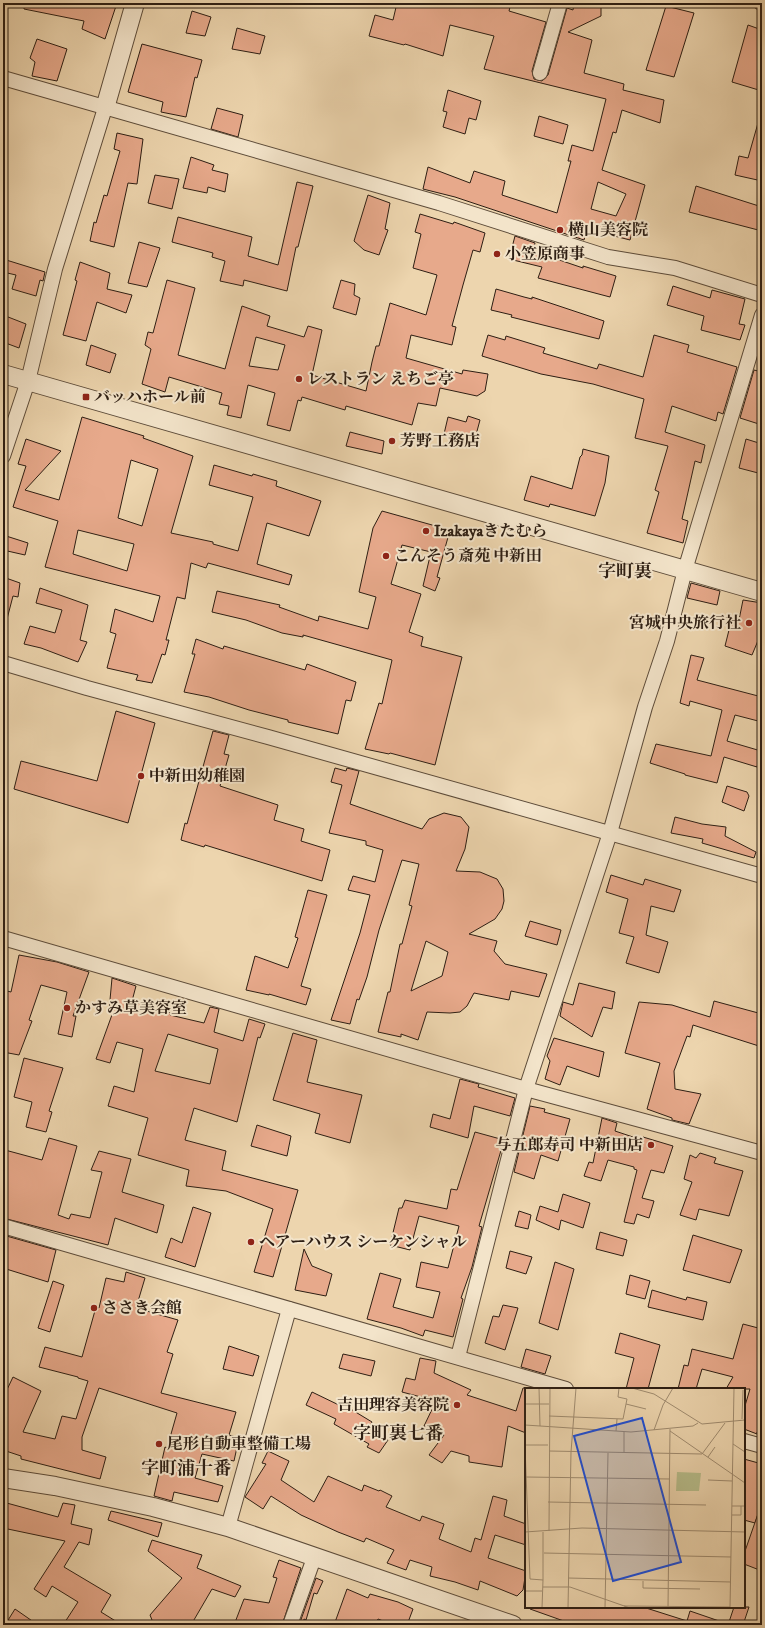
<svg xmlns="http://www.w3.org/2000/svg" width="765" height="1628" font-family="'IM FELL DW Pica','Noto Serif JP',serif">
  <style>
    .building { fill: #e7a98b; stroke: #2d1e13; fill-rule: evenodd }
    .lines { fill: none; stroke-linecap: round; stroke-linejoin: round }
    .minor-casing { stroke: #5d4c3a; stroke-width: 16 }
    .tertiary-casing { stroke: #5d4c3a; stroke-width: 20 }
    .minor { stroke: #f3e4ca; stroke-width: 14 }
    .tertiary { stroke: #f3e4ca; stroke-width: 18 }
    .poi-dot { fill: #8f2418; stroke: #f3e4ca; stroke-width: 1.5 }
    .labels { text-anchor: middle; dominant-baseline: central; stroke-width: 4; stroke-linejoin: round; paint-order: stroke }
    .poi-label { font-size: 16px; font-weight: bold; fill: #2d1e13; stroke: #f3e4ca; text-anchor: start }
    .quarter-label { font-size: 18px; font-weight: bold; fill: #2d1e13; stroke: #f3e4ca }
    .inset-road { fill: none; stroke: #a08c70; stroke-width: 1 }
    .view { fill: #1d4ed8; fill-opacity: 0.15; stroke: #1d4ed8; stroke-width: 2 }
    .inset-edge { fill: none; stroke: #2d1e13; stroke-width: 2 }
  </style>
  <rect width="100%" height="100%" fill="#edd5ae"/>
  <filter id="stains"><feTurbulence type="fractalNoise" baseFrequency=".005" numOctaves="4"/><feColorMatrix values="0 0 0 0 .2 0 0 0 0 .09 0 0 0 0 .02 0 0 0 .5 -.17"/></filter>
  <radialGradient id="worn" r=".72"><stop offset=".6" stop-color="#630" stop-opacity="0"/><stop offset="1" stop-color="#630" stop-opacity=".3"/></radialGradient>
  <g class="building">
    <polygon points="24,3 117,3 105,39 82,29 84,21 24,9"/>
    <path d="M397 3H511L509 11 546 22 532 71 534 79 542 81 548 75 567 8 573 10 574 3H601V16L568 32 592 40 584 73 624 84 623 90 664 100 660 123 622 110 616 133 613 132 602 170 645 185 630 240 587 229 584 240 455 197 423 189 428 167 470 183 474 171 505 181 502 195 557 213 571 161H568L572 145 593 151 606 99 484 69 494 36 450 25 443 56 405 44 404 45 369 36 375 15 393 20ZM598 182 626 194 616 216 591 209Z"/>
    <polygon points="666,6 694,13 674,77 646,70"/>
    <polygon points="192,11 211,17 205,36 186,33"/>
    <polygon points="748,25 762,30 762,91 732,82"/>
    <polygon points="237,28 265,36 260,54 232,49"/>
    <polygon points="37,39 67,49 57,81 32,76 35,62 30,58"/>
    <polygon points="142,44 202,60 197,78 195,77 186,117 161,112 163,102 128,92"/>
    <polygon points="448,90 481,101 476,120 469,118 465,134 443,127 447,112 443,111"/>
    <polygon points="217,108 243,115 238,137 211,129"/>
    <polygon points="539,116 568,125 563,144 534,136"/>
    <polygon points="758,123 762,124 762,181 735,175 739,156 748,158"/>
    <polygon points="117,133 143,139 137,184 128,183 114,247 90,241 94,222 96,223 104,195 107,196 120,151 114,149"/>
    <polygon points="191,157 214,165 212,170 228,174 225,192 208,187 207,193 183,188"/>
    <polygon points="155,175 179,179 172,209 148,203"/>
    <polygon points="297,182 313,186 298,247 296,247 287,291 244,280 243,286 220,281 225,261 212,257 213,253 172,242 178,217 252,237 248,256 278,265"/>
    <polygon points="696,186 762,207 762,231 689,212"/>
    <polygon points="368,195 390,203 385,229 388,230 379,255 364,250 354,241"/>
    <path d="M420 214 453 224 454 222 485 233 480 252 473 250 463 285 452 326 456 327 452 345 411 335 406 358 462 374 463 370 488 374 485 391 477 396 440 388 436 406 418 403 412 425 346 406 345 410 302 397 301 401 298 400 290 431 267 425 275 393 248 385 241 418 227 415 229 406 219 404 222 393 169 377 165 392 142 384 151 349 145 345 148 332 153 333 167 280 195 288 178 355 225 369 242 306 270 316 267 326 304 337 308 326 322 330 312 375 366 391 372 362 376 346H379L390 303 426 315 437 275 413 268 421 234 415 232ZM256 337 285 345 278 370 249 366Z"/>
    <polygon points="515,236 535,243 533,251 583,268 583,266 616,276 610,297 538,278 542,267 509,259"/>
    <polygon points="139,242 160,248 147,287 128,283"/>
    <polygon points="3,259 45,272 43,281 40,280 36,296 12,289 16,275 3,272"/>
    <polygon points="80,262 110,273 107,289 132,295 126,313 97,302 86,341 63,335 77,281 75,280"/>
    <polygon points="341,280 355,284 354,295 360,298 356,315 333,308"/>
    <polygon points="673,286 710,298 712,290 745,299 739,324 745,325 740,340 701,330 704,316 667,305"/>
    <polygon points="496,289 524,297 532,299 532,297 604,321 599,339 511,317 512,315 491,310"/>
    <polygon points="3,315 26,324 19,348 3,342"/>
    <polygon points="488,335 505,340 506,336 545,348 543,353 597,369 599,364 643,377 654,335 689,345 687,352 737,367 723,414 718,412 716,421 672,406 665,432 705,445 701,463 695,461 682,519 688,521 683,543 647,533 659,492 655,490 668,446 635,438 644,399 593,384 541,374 482,356"/>
    <polygon points="91,345 116,354 110,373 86,365"/>
    <polygon points="754,370 762,372 762,425 740,418"/>
    <polygon points="468,416 480,420 473,446 451,441 452,437 444,434 448,417 466,422"/>
    <path d="M82 417 144 436 143 438 193 456 171 533 213 542V544L238 551 253 497 209 485 214 465 252 476 253 474 277 481 276 486 321 501 309 536 267 523 257 564 292 575 289 585 208 563 206 568 191 563 185 599 177 597 166 640H169L165 655 162 654 152 683 136 680 138 675 107 668 116 634 110 632 115 609 153 622 160 596 45 567 58 521 13 507 26 466 18 464 26 439 61 451 25 490 59 500ZM131 460 158 469 142 526 118 518ZM78 530 134 544 127 571 73 554Z"/>
    <polygon points="350,432 384,441 382,454 346,446"/>
    <polygon points="746,439 762,444 762,474 739,468"/>
    <polygon points="583,449 609,456 605,483 595,516 550,504 549,507 524,500 531,476 572,489 580,457 582,455"/>
    <polygon points="382,511 450,530 437,577 440,578 435,591 423,586 431,552 402,545 391,584 421,594 409,632 423,637 421,646 462,657 435,765 390,753 389,754 365,749 379,703 382,704 392,660 303,635 303,637 282,633 246,620 212,612 217,591 280,605 279,607 318,621 319,616 368,629 376,597 359,592 373,528"/>
    <polygon points="3,535 28,543 25,555 3,550"/>
    <polygon points="3,577 20,583 18,597 13,596 7,619 3,619"/>
    <polygon points="691,583 720,591 717,605 687,598"/>
    <polygon points="40,588 88,605 80,640 87,642 78,662 41,648 24,644 30,626 55,633 62,610 36,603"/>
    <polygon points="743,600 762,603 762,631 752,655 725,646 732,618 739,620"/>
    <polygon points="196,639 223,649 224,646 305,670 307,664 356,682 351,701 346,700 338,734 288,722 288,720 249,710 209,697 184,692 195,654 192,654"/>
    <polygon points="691,655 704,658 697,680 762,697 762,722 735,715 727,741 761,751 757,767 724,757 717,783 685,775 685,774 650,763 656,744 711,756 722,710 690,701 689,706 680,703"/>
    <polygon points="116,711 155,723 128,823 14,789 21,761 97,781"/>
    <polygon points="213,731 229,735 224,754 229,755 220,786 278,805 274,820 304,829 301,841 330,850 322,881 205,845 204,847 181,840 185,823 187,824"/>
    <path d="M335 768 346 771 347 768 359 771 350 804 422 829 429 819 444 813 461 817 469 827 465 849 456 871 480 872 492 877 497 879 503 889 504 901 502 909 495 919 469 934 497 941 494 951 505 964 547 974 539 997 511 991 509 1000 474 993 467 1006 460 1012 450 1013 427 1012 418 1040 401 1034V1037L378 1032 388 992H390L400 944H402L412 906 409 905 419 864 402 860 379 930 367 977 359 1000 357 999 350 1024 331 1020 360 933 370 895 348 890 353 876 375 882 383 850 366 845V841L329 833 342 785 331 782ZM426 941 448 952 442 976 411 991Z"/>
    <polygon points="727,786 747,792 749,796 744,811 722,802"/>
    <polygon points="675,817 702,824 726,827 725,836 756,852 754,858 702,843 703,839 671,833"/>
    <polygon points="611,875 643,885 645,879 681,890 674,912 651,906 646,935 668,942 659,973 626,963 634,937 619,933 628,899 606,892"/>
    <polygon points="308,890 327,895 301,986 311,989 306,1005 269,994 269,995 246,990 255,956 288,968 298,938 295,937"/>
    <polygon points="530,921 561,930 557,945 525,936"/>
    <polygon points="19,955 57,962 89,972 73,1016 76,1016 72,1037 58,1034 67,992 41,985 29,1020 32,1021 19,1055 3,1052 3,990 11,992"/>
    <path d="M112 978 136 986 132 1001 171 1013 170 1015 204 1023 210 1007 219 1009 214 1032 243 1041 249 1019 265 1024 260 1038 258 1037 237 1122 194 1108 185 1140 226 1151 222 1170 298 1190 273 1277 254 1272 273 1209 226 1191 186 1186 189 1170 138 1155 148 1118 108 1106 114 1086 134 1092 143 1049 117 1042 110 1063 96 1059 113 1012 109 1011ZM168 1034 218 1049 210 1084 155 1071Z"/>
    <polygon points="579,983 615,992 612,1009 603,1007 592,1037 560,1016 563,1002 573,1005"/>
    <polygon points="714,1001 762,1014 762,1047 693,1025 690,1037 687,1036 674,1071 675,1089 701,1094 689,1124 672,1120 672,1118 647,1109 660,1063 625,1053 639,1002 672,1005 710,1017"/>
    <polygon points="293,1033 317,1040 307,1082 362,1095 350,1143 315,1133 320,1114 273,1100"/>
    <polygon points="554,1038 604,1052 599,1077 567,1066 560,1085 545,1079 550,1061 547,1056"/>
    <polygon points="24,1058 63,1068 49,1111 52,1112 46,1132 26,1127 32,1102 14,1097"/>
    <polygon points="460,1079 479,1084 478,1087 515,1098 510,1116 474,1106 468,1138 430,1127 433,1114 450,1119"/>
    <polygon points="530,1106 545,1109 544,1112 570,1119 558,1161 541,1155 534,1179 514,1172"/>
    <polygon points="602,1118 617,1123 615,1131 642,1140 643,1137 673,1146 664,1173 651,1170 642,1198 654,1201 649,1218 637,1214 634,1224 624,1222 637,1170 634,1169 634,1167 608,1160 601,1181 584,1176 589,1162 593,1163"/>
    <polygon points="257,1125 291,1136 287,1156 251,1146"/>
    <polygon points="475,1132 504,1140 479,1226 482,1227 472,1267 461,1298 463,1299 453,1337 425,1330 423,1336 401,1328 367,1319 380,1273 401,1279 393,1307 433,1318 440,1292 416,1287 421,1262 448,1268 459,1226 419,1216 410,1250 390,1245 399,1208 402,1208 405,1200 447,1209 451,1189 457,1190"/>
    <polygon points="49,1138 77,1146 58,1215 69,1219 71,1214 90,1218 102,1172 91,1170 99,1151 131,1159 122,1192 164,1205 157,1233 115,1218 108,1245 3,1218 3,1158 5,1150 42,1160"/>
    <polygon points="700,1153 716,1158 714,1163 743,1171 729,1216 699,1209 696,1220 680,1215 692,1182 684,1179 690,1155 696,1158"/>
    <polygon points="563,1194 590,1203 583,1228 561,1220 559,1230 536,1220 540,1206 558,1212"/>
    <polygon points="193,1207 211,1213 195,1267 165,1257 171,1238 182,1243"/>
    <polygon points="519,1211 531,1215 528,1229 515,1226"/>
    <polygon points="600,1232 627,1240 623,1256 596,1249"/>
    <polygon points="3,1235 56,1250 48,1282 3,1268"/>
    <polygon points="693,1235 742,1250 730,1283 683,1270"/>
    <polygon points="304,1249 312,1266 332,1274 326,1296 295,1290"/>
    <polygon points="510,1251 532,1257 526,1274 506,1268"/>
    <polygon points="555,1262 574,1269 558,1330 539,1323"/>
    <polygon points="126,1272 145,1278 136,1308 178,1320 167,1352 173,1354 161,1393 236,1412 229,1435 239,1438 234,1461 202,1454 195,1478 223,1486 218,1502 174,1492 172,1501 154,1496 165,1447 167,1448 177,1413 99,1388 82,1437 82,1450 106,1457 100,1479 21,1459 21,1456 3,1450 3,1398 13,1377 41,1391 23,1432 55,1439 62,1416 76,1419 88,1381 78,1378 78,1377 39,1367 45,1347 82,1357 96,1307 99,1308 106,1278 124,1282"/>
    <polygon points="630,1275 650,1281 645,1299 626,1294"/>
    <polygon points="53,1281 64,1285 50,1332 38,1328"/>
    <polygon points="652,1290 686,1300 687,1297 707,1302 703,1320 648,1307"/>
    <polygon points="503,1305 518,1308 505,1350 485,1343 493,1316 499,1317"/>
    <polygon points="743,1324 762,1329 762,1433 757,1432 757,1434 744,1429 744,1409 750,1389 726,1389 733,1377 702,1369 696,1389 678,1389 684,1365 688,1366 692,1349 733,1359"/>
    <polygon points="620,1333 660,1345 648,1389 626,1389 634,1358 615,1353"/>
    <polygon points="229,1346 259,1356 253,1376 223,1369"/>
    <polygon points="526,1349 551,1356 545,1374 521,1367"/>
    <polygon points="343,1354 375,1361 371,1376 339,1368"/>
    <polygon points="420,1358 436,1361 434,1373 471,1390 467,1395 516,1411 523,1388 526,1388 526,1433 508,1426 502,1467 469,1462 469,1456 451,1451 442,1463 429,1455 444,1435 424,1426 436,1401 402,1392 406,1378 415,1380"/>
    <polygon points="312,1392 343,1407 344,1405 372,1422 369,1428 388,1440 379,1453 367,1447 369,1444 334,1424 336,1419 306,1405"/>
    <polygon points="268,1451 289,1461 281,1480 314,1502 328,1476 362,1491 364,1485 379,1491 380,1490 392,1496 386,1507 420,1521 422,1516 444,1524 439,1539 471,1552 475,1538 481,1540 493,1496 507,1500 504,1516 526,1524 526,1545 495,1535 488,1558 526,1571 523,1590 517,1596 480,1581 478,1590 455,1582 430,1576 432,1567 410,1560 406,1570 387,1563 394,1550 366,1538 364,1542 338,1532 301,1515 271,1496 263,1509 245,1497 266,1464 262,1463"/>
    <polygon points="744,1459 762,1464 762,1503 755,1523 744,1520"/>
    <polygon points="3,1502 58,1517 63,1503 75,1505 71,1524 92,1529 89,1545 79,1542 64,1567 111,1595 101,1612 122,1625 63,1625 78,1602 52,1586 46,1597 34,1589 65,1541 3,1528"/>
    <polygon points="760,1508 762,1509 762,1571 744,1564 744,1554"/>
    <polygon points="111,1511 162,1523 158,1537 108,1520"/>
    <polygon points="152,1540 202,1555 197,1568 241,1586 235,1597 212,1589 191,1625 154,1625 150,1615 182,1578 148,1551"/>
    <polygon points="279,1560 301,1568 282,1625 234,1625 244,1599 269,1603 277,1578 273,1577"/>
    <polygon points="316,1578 323,1581 317,1594 314,1593 306,1620 304,1619 303,1625 299,1625"/>
    <polygon points="347,1589 368,1598 370,1594 398,1602 413,1609 407,1625 393,1625 378,1619 375,1625 334,1625"/>
    <polygon points="530,1607 643,1607 687,1621 690,1611 725,1623 725,1625 575,1625 530,1609"/>
    <polygon points="734,1607 749,1607 743,1625 728,1625"/>
    <polygon points="15,1609 38,1625 5,1625"/>
  </g>
  <g class="lines">
    <defs>
      <g id="minor">
        <polyline points="761,3 762,3"/>
        <polyline points="540,73 560,3"/>
        <polyline points="3,78 439,203 608,257 675,268 762,295"/>
        <polyline points="3,456 28,381 55,269 105,108"/>
        <polyline points="3,663 87,688 268,737 762,876"/>
        <polyline points="3,938 526,1089 762,1153"/>
        <polyline points="3,1226 566,1389"/>
        <polyline points="458,1357 526,1089 610,833 645,707 667,641 685,570 762,315"/>
        <polyline points="744,1441 762,1446"/>
        <polyline points="228,1527 289,1309"/>
        <polyline points="290,1625 314,1558"/>
      </g>
      <g id="tertiary">
        <polyline points="105,108 135,3"/>
        <polyline points="3,374 762,592"/>
        <polyline points="3,1478 55,1486 153,1507 228,1527 513,1625"/>
      </g>
    </defs>
    <use href="#minor" class="minor-casing"/>
    <use href="#tertiary" class="tertiary-casing"/>
    <use href="#minor" class="minor"/>
    <use href="#tertiary" class="tertiary"/>
  </g>
  <g class="poi-dot">
    <circle cx="560" cy="230" r="4"/>
    <circle cx="497" cy="254" r="4"/>
    <circle cx="299" cy="379" r="4"/>
    <rect x="82" y="393" width="8" height="8" rx="2"/>
    <circle cx="392" cy="441" r="4"/>
    <circle cx="426" cy="531" r="4"/>
    <circle cx="386" cy="556" r="4"/>
    <circle cx="749" cy="623" r="4"/>
    <circle cx="141" cy="776" r="4"/>
    <circle cx="67" cy="1008" r="4"/>
    <circle cx="651" cy="1145" r="4"/>
    <circle cx="251" cy="1242" r="4"/>
    <circle cx="94" cy="1308" r="4"/>
    <circle cx="457" cy="1405" r="4"/>
    <circle cx="159" cy="1444" r="4"/>
  </g>
  <g class="labels">
    <g class="poi-label">
      <text x="568" y="230">横山美容院</text>
      <text x="505" y="254">小笠原商事</text>
      <text x="307" y="379">レストラン えちご亭</text>
      <text x="94" y="397">バッハホール前</text>
      <text x="400" y="441">芳野工務店</text>
      <text x="434" y="531">Izakayaきたむら</text>
      <text x="394" y="556">こんそう斎苑 中新田</text>
      <text x="741" y="623" text-anchor="end">宮城中央旅行社</text>
      <text x="149" y="776">中新田幼稚園</text>
      <text x="75" y="1008">かすみ草美容室</text>
      <text x="643" y="1145" text-anchor="end">与五郎寿司 中新田店</text>
      <text x="259" y="1242">ヘアーハウス シーケンシャル</text>
      <text x="102" y="1308">ささき会館</text>
      <text x="449" y="1405" text-anchor="end">吉田理容美容院</text>
      <text x="167" y="1444">尾形自動車整備工場</text>
    </g>
    <g class="quarter-label">
      <text x="625" y="572">字町裏</text>
      <text x="398" y="1434">字町裏七番</text>
      <text x="186" y="1469">字町浦十番</text>
    </g>
  </g>
  <g transform="translate(525 1388)">
    <rect width="220" height="220" fill="#edd5ae"/>
    <path d="M152 84 176 85 174 103H151Z" fill="#b7bd8b"/>
    <path class="inset-road" d="M14 0 15 38M94 0 93 9 102 11 101 16M107 0 129 6 177 36 220 32M0 16H24M24 28 98 31 101 16 121 21M217 31 218 2M0 37 106 44 168 38 173 35M129 42 138 17 148 0M91 43 92 31M145 43 220 95M208 56 220 64M0 57H23M0 58 5 191 18 192 17 220M24 63 177 66 200 35M99 65V44M183 69 190 59M1 89 145 91M183 92 207 93M23 114 181 117M207 118H220M207 127H216V118M24 143 25 0M0 144 57 140 220 144M18 144V192M19 165 206 169M43 190 206 194M118 193V200L175 201M18 199H45L105 220M0 203H17M99 218 205 219M43 220 46 64 51 0M80 220 83 65M143 220 145 41M205 220 209 0"/>
    <path class="view" d="M117 30 156 174 88 193 49 48Z"/>
    <rect width="220" height="220" class="inset-edge"/>
  </g>
  <rect width="765" height="1628" fill="none" stroke="#edd5ae" stroke-width="16"/>
  <rect x="4" y="4" width="757" height="1620" fill="none" stroke="#2d1e13" stroke-width="2"/>
  <rect x="8" y="8" width="749" height="1612" fill="none" stroke="#2d1e13"/>
  <rect width="100%" height="100%" filter="url(#stains)"/>
  <rect width="100%" height="100%" fill="url(#worn)"/>
</svg>
